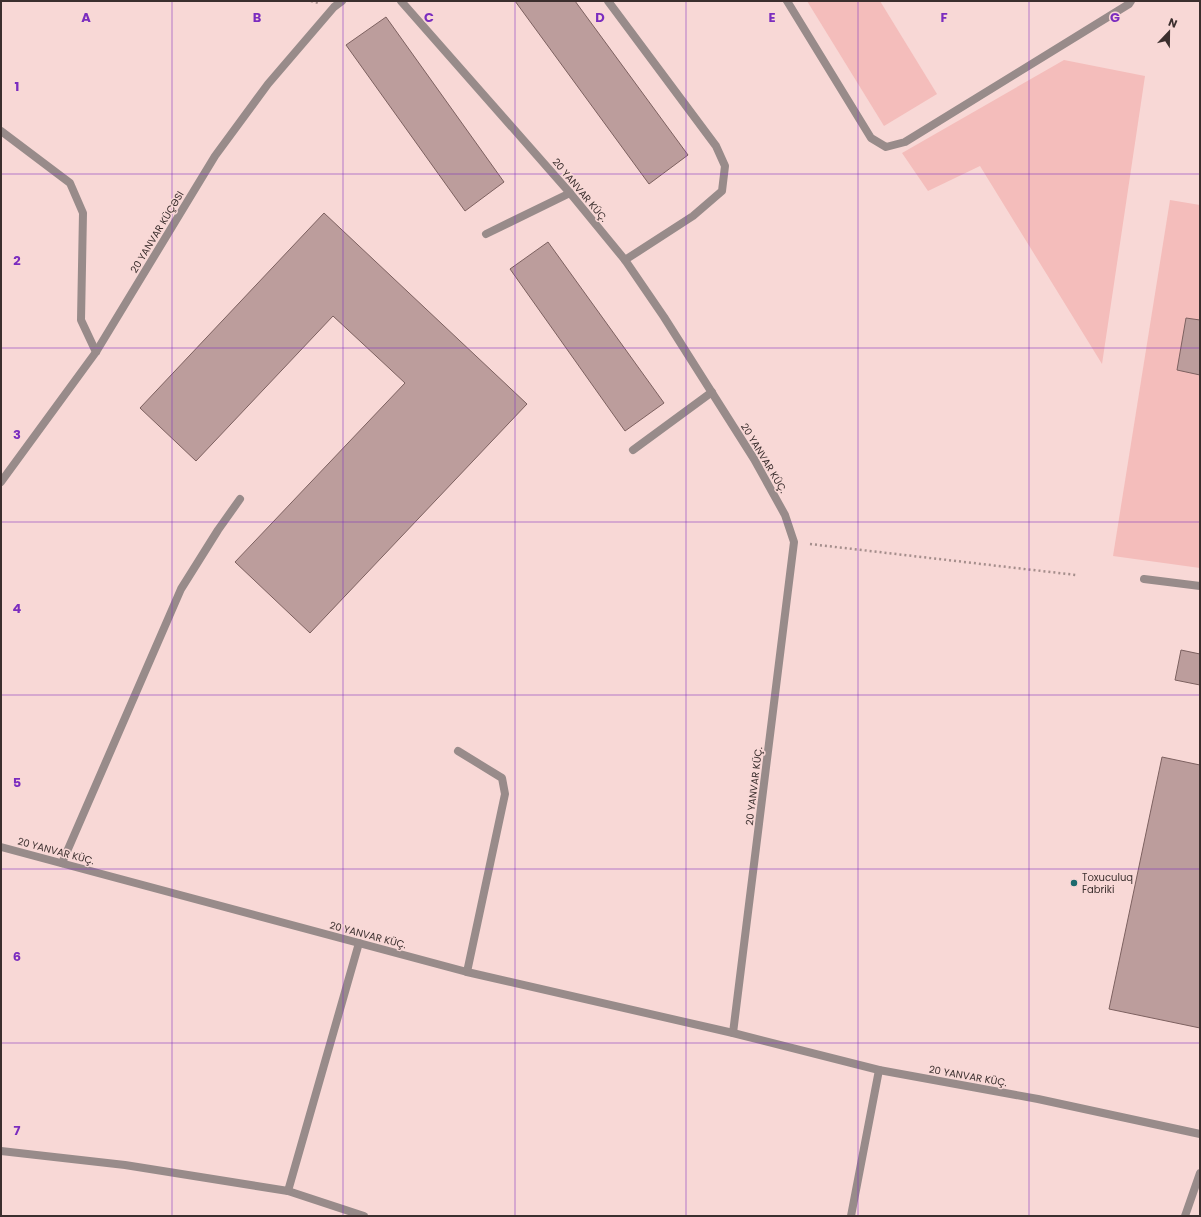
<svg xmlns="http://www.w3.org/2000/svg" width="1201" height="1217" font-family="Poppins,sans-serif">
  <style>
    .green { fill: #f4bdbb }
    .building { fill: #bc9d9c; stroke: #7d6160 }
    .lines { fill: none; stroke-linecap: round; stroke-linejoin: round }
    .path { stroke: #a58e8c; stroke-width: 2.5; stroke-dasharray: 2 3; stroke-linecap: butt }
    .service { stroke: #988b8a; stroke-width: 8 }
    .minor { stroke: #988b8a; stroke-width: 8 }
    .grid { fill: none; stroke: #7b2cbf; stroke-width: 1; stroke-opacity: 0.55 }
    .poi-dot { fill: #1d6a6e; stroke: #f8d8d6; stroke-width: 1.5 }
    .labels { text-anchor: middle; dominant-baseline: central; stroke-width: 3; stroke-linejoin: round; paint-order: stroke }
    .street-label { font-size: 10px; fill: #3b2f2e; stroke: #f8d8d6 }
    .poi-label { font-size: 10px; fill: #3b2f2e; stroke: #f8d8d6; text-anchor: start }
    .grid-label { font-size: 13px; text-anchor: middle; font-weight: bold; fill: #7b2cbf; stroke: #f8d8d6; stroke-width: 3; stroke-linejoin: round; paint-order: stroke }
  </style>
  <rect width="100%" height="100%" fill="#f8d8d6"/>
  <g class="green">
    <polygon points="807,1 880,1 937,94 884,126"/>
    <polygon points="1064,60 1145,76 1102,364 980,166 928,191 902,153"/>
    <polygon points="1170,200 1200,205 1200,568 1113,556"/>
  </g>
  <g class="building">
    <polygon points="515,1 575,1 688,155 649,184"/>
    <polygon points="386,17 504,182 465,211 346,45"/>
    <polygon points="324,213 527,404 310,633 235,562 405,383 333,316 196,461 140,408"/>
    <polygon points="548,242 664,403 625,431 510,269"/>
    <polygon points="1186,318 1200,320 1200,375 1177,370"/>
    <polygon points="1181,650 1200,654 1200,685 1175,680"/>
    <polygon points="1162,757 1200,765 1200,1028 1109,1009"/>
  </g>
  <g class="lines">
    <g class="path">
      <polyline points="311,1 318,3"/>
      <polyline points="810,544 1076,575"/>
    </g>
    <g class="service">
      <polyline points="608,1 716,146 725,166 722,191 693,216 625,260"/>
      <polyline points="787,1 871,138 886,147 905,142 1129,4 1131,1"/>
      <polyline points="486,234 570,193"/>
      <polyline points="633,450 712,392"/>
      <polyline points="1144,579 1200,586"/>
      <polyline points="1185,1216 1200,1173"/>
    </g>
    <g class="minor">
      <polyline points="401,1 570,193 625,260 664,317 754,459 785,515 794,542 733,1033"/>
      <polyline points="1,131 70,183 83,213 81,320 96,352"/>
      <polyline points="1,482 96,352 215,156 268,84 334,7 342,1"/>
      <polyline points="458,751 502,778 505,794 467,972"/>
      <polyline points="1,847 467,972 733,1033 879,1070 1038,1099 1200,1134"/>
      <polyline points="62,863 181,589 218,530 240,499"/>
      <polyline points="1,1151 125,1165 288,1191 364,1216"/>
      <polyline points="288,1191 359,943"/>
      <polyline points="851,1216 879,1070"/>
    </g>
  </g>
  <path class="grid" d="M172 1V1216M343 1V1216M515 1V1216M686 1V1216M858 1V1216M1029 1V1216M1 174H1200M1 348H1200M1 522H1200M1 695H1200M1 869H1200M1 1043H1200"/>
  <circle class="poi-dot" cx="1074" cy="883" r="4"/>
  <g class="labels">
    <g class="street-label">
      <text transform="translate(580 190) rotate(50)">20 YANVAR KÜÇ.</text>
      <text transform="translate(157 232) rotate(-59)">20 YANVAR KÜÇƏSI</text>
      <text transform="translate(764 458) rotate(59)">20 YANVAR KÜÇ.</text>
      <text transform="translate(754 786) rotate(-83)">20 YANVAR KÜÇ.</text>
      <text transform="translate(56 851) rotate(15)">20 YANVAR KÜÇ.</text>
      <text transform="translate(368 935) rotate(15)">20 YANVAR KÜÇ.</text>
      <text transform="translate(968 1076) rotate(10)">20 YANVAR KÜÇ.</text>
    </g>
    <g class="poi-label">
      <text x="1082" y="877">Toxuculuq<tspan x="1082" dy="12">Fabriki</tspan></text>
    </g>
  </g>
  <g class="grid-label">
    <text x="86" y="22">A</text>
    <text x="257" y="22">B</text>
    <text x="429" y="22">C</text>
    <text x="600" y="22">D</text>
    <text x="772" y="22">E</text>
    <text x="944" y="22">F</text>
    <text x="1115" y="22">G</text>
    <text x="17" y="91">1</text>
    <text x="17" y="265">2</text>
    <text x="17" y="439">3</text>
    <text x="17" y="613">4</text>
    <text x="17" y="787">5</text>
    <text x="17" y="961">6</text>
    <text x="17" y="1135">7</text>
  </g>
  <rect width="1201" height="1217" fill="none" stroke="#3b2f2e" stroke-width="4"/>
  <g transform="translate(1169 32) rotate(22)" stroke="#f8d8d6" stroke-width="3" paint-order="stroke">
  <path d="M0-3L7 15L0 10L-7 15Z" fill="#3b2f2e"/>
  <text y="-6" font-size="11" font-weight="bold" text-anchor="middle" fill="#3b2f2e">N</text>
  </g>
</svg>
